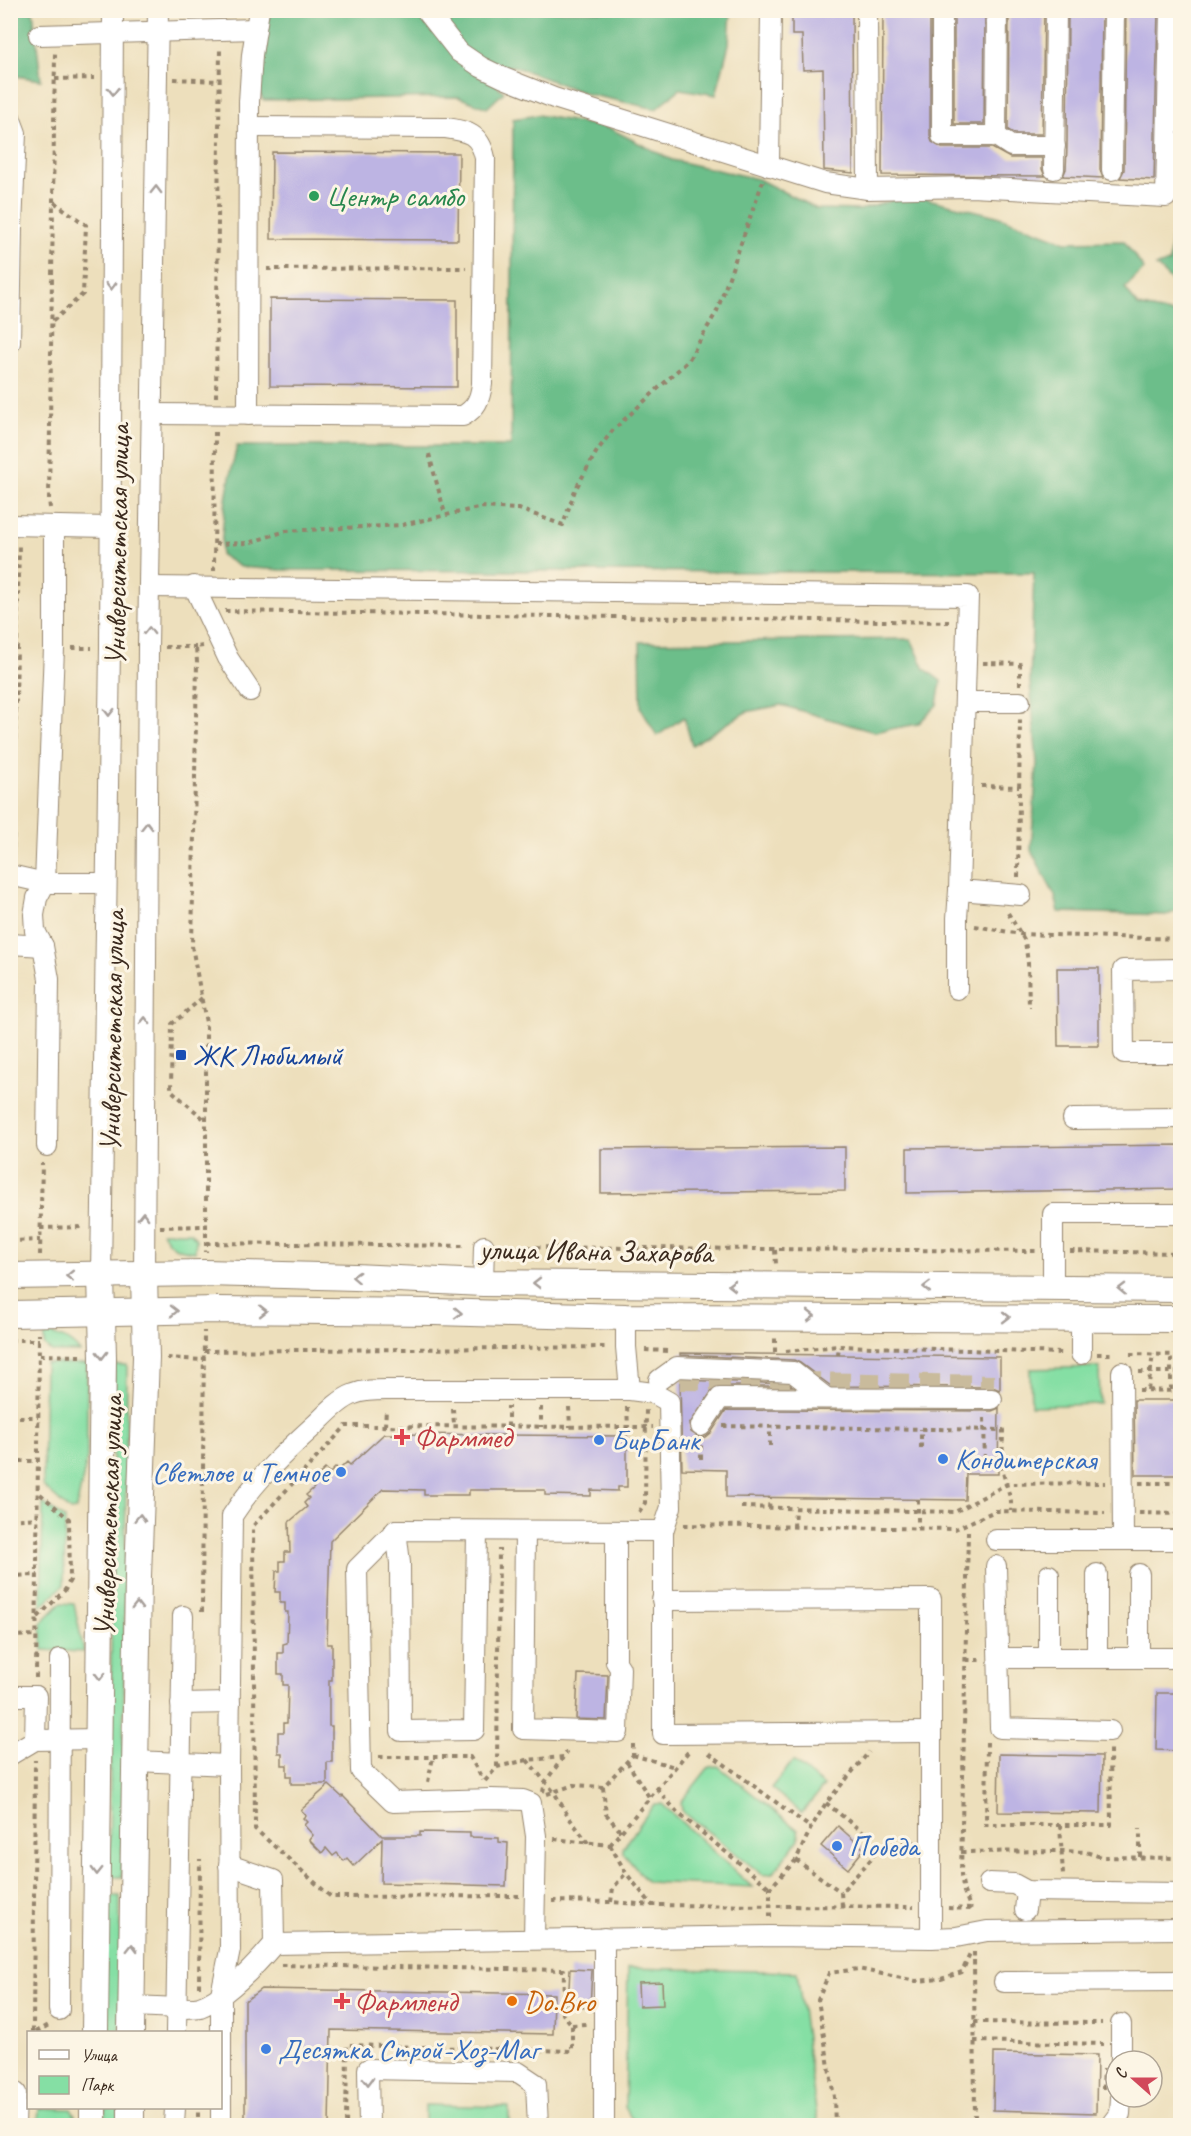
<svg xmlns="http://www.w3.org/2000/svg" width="1191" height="2136" font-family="Caveat,sans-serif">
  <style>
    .green { fill: #85dfa4; stroke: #608461; stroke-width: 1.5 }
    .forest { fill: #6cbe8a; stroke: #547454; stroke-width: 1.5 }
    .building { fill: #bdb4e3 }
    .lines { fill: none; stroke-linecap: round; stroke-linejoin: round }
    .minor-tunnel { stroke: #c9bb9c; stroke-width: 20; stroke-dasharray: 20 10; stroke-linecap: butt }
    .minor-casing { stroke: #94846d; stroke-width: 22 }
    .major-casing { stroke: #94846d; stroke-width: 28 }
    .path { stroke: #94846d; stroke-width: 4; stroke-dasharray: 4.5 4.5; stroke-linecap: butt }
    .minor { stroke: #fff; stroke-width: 20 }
    .major { stroke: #fff; stroke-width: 26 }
    .oneway { stroke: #a79f9a }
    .leisure-dot { fill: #2e9e5b; stroke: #fcf5e5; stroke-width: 2 }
    .transit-dot { fill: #1a4fb4; stroke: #fcf5e5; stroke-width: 2 }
    .health-dot { fill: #e0444e; stroke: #fcf5e5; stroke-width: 2 }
    .shop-dot { fill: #3f7fe0; stroke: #fcf5e5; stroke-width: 2 }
    .food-dot { fill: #e8710a; stroke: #fcf5e5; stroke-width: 2 }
    .labels { text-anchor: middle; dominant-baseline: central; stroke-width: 6; stroke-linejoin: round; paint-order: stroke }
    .leisure-label { font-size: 30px; fill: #27864d; stroke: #fcf5e5; text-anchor: start }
    .street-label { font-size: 30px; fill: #3b2a1e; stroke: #fcf5e5 }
    .transit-label { font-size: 30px; fill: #164399; stroke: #fcf5e5; text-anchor: start }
    .health-label { font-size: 30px; fill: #be3a42; stroke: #fcf5e5; text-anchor: start }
    .shop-label { font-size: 30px; fill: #366cbe; stroke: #fcf5e5; text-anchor: start }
    .food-label { font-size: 30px; fill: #c56008; stroke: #fcf5e5; text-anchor: start }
  </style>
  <rect width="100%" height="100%" fill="#fcf5e5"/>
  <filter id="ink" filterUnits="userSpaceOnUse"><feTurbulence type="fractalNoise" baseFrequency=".0167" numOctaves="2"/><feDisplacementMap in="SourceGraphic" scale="12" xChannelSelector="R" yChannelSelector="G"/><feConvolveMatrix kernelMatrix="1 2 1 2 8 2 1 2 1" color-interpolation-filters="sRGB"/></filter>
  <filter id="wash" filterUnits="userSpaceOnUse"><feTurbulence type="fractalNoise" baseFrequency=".008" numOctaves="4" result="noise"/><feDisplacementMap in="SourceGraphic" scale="24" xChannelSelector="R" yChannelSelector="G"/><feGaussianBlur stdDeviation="1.35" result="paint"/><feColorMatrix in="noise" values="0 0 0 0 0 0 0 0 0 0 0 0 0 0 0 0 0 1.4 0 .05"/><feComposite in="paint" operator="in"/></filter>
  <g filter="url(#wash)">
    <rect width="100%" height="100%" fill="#eddfbc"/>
    <g class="green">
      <path d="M162 1232H190L196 1239 195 1252C179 1250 170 1248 162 1232Z"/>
      <path d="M44 1332C59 1336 70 1339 80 1352H52L44 1345Z"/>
      <polygon points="45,1363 87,1364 87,1458 76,1510 70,1511 43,1486"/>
      <polygon points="114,1365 127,1365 122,1877 109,1877"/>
      <polygon points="1099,1367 1100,1404 1031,1406 1030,1369"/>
      <polygon points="43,1503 65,1519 64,1585 41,1606"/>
      <polygon points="61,1603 74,1604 84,1652 43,1650 41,1623"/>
      <polygon points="793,1761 824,1786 802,1813 771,1788"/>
      <polygon points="718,1766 798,1830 799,1839 772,1874 763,1875 682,1811 681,1802 709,1767"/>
      <polygon points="654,1804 662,1804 752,1887 647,1882 623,1853 623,1848"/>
      <polygon points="106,1896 120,1896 120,2032 105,2032"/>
      <polygon points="628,1968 797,1972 818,2125 643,2125 631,2118 625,2107"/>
      <polygon points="425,2105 509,2107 509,2125 425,2125"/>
      <polygon points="39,2108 71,2109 80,2125 38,2125"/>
      <polygon points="105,2108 119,2108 119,2125 105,2126"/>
    </g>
    <g class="forest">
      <polygon points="10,11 33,11 41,80 11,75"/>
      <polygon points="269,11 731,11 729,44 716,95 680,89 656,109 587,94 513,66 482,71 504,92 487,108 458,97 263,100 258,89"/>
      <path d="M538 115 609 128 672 160 758 179 817 209 860 210 911 195 997 216 1066 242 1124 241 1144 269 1125 288 1138 306 1180 315V910L1167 915 1059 912 1055 896 1031 850 1037 763 1030 682 1034 573 281 570 240 567 221 555C222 518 228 481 237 446H511L513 119Z"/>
      <polygon points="1171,239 1180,243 1180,289 1156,266 1169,263"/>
      <polygon points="911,639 925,669 941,681 937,705 918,724 874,732 781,705 746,712 692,745 684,717 657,736 641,708 640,642"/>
    </g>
    <g id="blocks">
      <g class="building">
        <polygon points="792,10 852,10 853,173 824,170 823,69 803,70 802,35 792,35"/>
        <polygon points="883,10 930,10 930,136 932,142 942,148 992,148 1010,158 1042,158 1042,169 1045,176 882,175"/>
        <polygon points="954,10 985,10 984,124 954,124"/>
        <polygon points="1009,10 1044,10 1042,134 1015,134 1008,130"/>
        <polygon points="1068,10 1102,10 1100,170 1103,178 1063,176 1066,169 1067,147"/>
        <polygon points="1126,10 1158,10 1154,180 1120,178 1124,170"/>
        <polygon points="272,152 459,153 458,240 271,239"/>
        <polygon points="270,299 457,300 457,387 270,386"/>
        <polygon points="1057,968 1099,968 1099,1046 1058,1046"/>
        <polygon points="1180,1145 1180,1189 907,1193 907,1148"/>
        <polygon points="845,1147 845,1191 601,1193 601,1149"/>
        <polygon points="680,1353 1000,1357 1000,1390 992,1387 831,1386 800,1363 794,1360 680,1355"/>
        <polygon points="680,1380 789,1384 792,1386 720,1386 714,1388 689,1425 691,1432 700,1438 706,1437 711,1433 726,1410 992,1411 999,1408 998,1474 966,1474 965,1500 726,1497 726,1470 682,1469"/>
        <polygon points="1134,1400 1180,1400 1180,1475 1135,1475"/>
        <polygon points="384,1434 627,1436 627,1487 618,1487 618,1491 591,1490 591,1496 545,1495 545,1490 469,1490 469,1495 424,1495 424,1490 383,1489 330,1541 327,1644 332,1644 332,1680 329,1680 329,1726 332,1726 332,1762 327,1762 327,1784 291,1784 291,1776 287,1776 287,1765 282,1765 282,1753 278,1753 278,1732 284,1732 284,1723 287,1723 288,1685 283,1685 283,1674 278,1674 278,1653 283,1653 283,1644 287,1643 288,1612 285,1612 285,1603 280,1603 280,1592 275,1592 276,1571 280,1571 280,1561 285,1561 285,1552 290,1552 289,1522 307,1507 304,1503 309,1498 306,1495 314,1488 310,1483 325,1469 330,1473 336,1467 339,1470 347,1462 350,1465"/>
        <polygon points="578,1674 608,1675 606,1720 576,1719"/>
        <polygon points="1157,1693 1180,1693 1180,1751 1156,1750"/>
        <polygon points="999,1754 1102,1756 1101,1813 998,1812"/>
        <polygon points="329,1785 342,1797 343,1796 382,1836 420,1836 420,1832 470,1833 470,1837 499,1838 499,1842 508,1843 506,1886 381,1883 382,1839 354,1866 347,1858 344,1861 337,1853 333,1856 326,1848 322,1853 309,1840 313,1835 304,1825 307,1822 303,1818 306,1815 301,1810"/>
        <polygon points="838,1826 864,1849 848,1869 821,1846"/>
        <polygon points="570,1969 592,1970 590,2008 568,2007"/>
        <polygon points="662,1982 663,2005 639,2006 638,1983"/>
        <polygon points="261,1989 554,1994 553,2034 331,2030 329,2126 245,2126 245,2001"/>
        <polygon points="994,2053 1097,2055 1096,2113 993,2110"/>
      </g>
    </g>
  </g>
  <g filter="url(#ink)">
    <use href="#blocks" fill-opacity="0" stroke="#94846d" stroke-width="1.5"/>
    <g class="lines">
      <polyline class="minor-tunnel" points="680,1380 994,1385"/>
      <defs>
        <g id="minor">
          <polyline points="426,10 459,52 481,67 504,78 554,98 825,183 868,189 971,187 1166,197 1170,10"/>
          <polyline points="867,10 868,189"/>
          <polyline points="942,10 942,136 996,136 1011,146 1055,146"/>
          <polyline points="39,35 256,29"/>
          <polyline points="10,117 16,133 12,227 10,343"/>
          <polyline points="996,136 997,10"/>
          <polyline points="769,166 771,10"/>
          <polyline points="1054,169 1056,10"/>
          <polyline points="1112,170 1114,10"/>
          <path d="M152 414 463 416C476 408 480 400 482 384L485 158C480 134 468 131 446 128L249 127"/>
          <polyline points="248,415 249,102 252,55 259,10"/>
          <polyline points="10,525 109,527"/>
          <polyline points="194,586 228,658 250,691"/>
          <polyline points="150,587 968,596 959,890 1021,895"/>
          <polyline points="965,702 1020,702"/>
          <polyline points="10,875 45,883 106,883"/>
          <polyline points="10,944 43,946"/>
          <polyline points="1180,969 1123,970 1124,1053 1180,1053"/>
          <polyline points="957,989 957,918 959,890"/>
          <polyline points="1073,1119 1180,1118"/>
          <polyline points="47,1146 49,979 43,946 35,931 34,915 37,898 45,883 54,648 54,526"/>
          <polyline points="101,1275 110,648 113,10"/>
          <polyline points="144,1275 148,648 158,10"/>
          <polyline points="483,1283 484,1246"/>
          <polyline points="1053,1288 1053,1214 1180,1214"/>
          <polyline points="626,1317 626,1347 630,1390 653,1393 669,1402 671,1507 663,1531 663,1734 931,1732"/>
          <polyline points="1081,1354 1081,1318"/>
          <polyline points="1122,1372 1123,1540"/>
          <polyline points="659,1380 677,1367 793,1372 825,1397"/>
          <polyline points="701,1426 720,1398 992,1399"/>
          <polyline points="396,1530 400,1563 401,1731 474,1730 477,1531"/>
          <polyline points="525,1531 523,1729 618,1732 620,1668 616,1662 616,1531"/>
          <polyline points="996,1540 1180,1540"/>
          <polyline points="996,1566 1000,1728 1110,1731"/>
          <polyline points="662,1600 931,1599 931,1938"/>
          <polyline points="999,1658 1180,1658"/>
          <polyline points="1049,1658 1049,1575"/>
          <polyline points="1097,1658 1097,1574"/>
          <polyline points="1139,1658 1139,1574"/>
          <polyline points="10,1696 36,1696 35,1740"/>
          <polyline points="181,1704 230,1703"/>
          <polyline points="10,1755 35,1740 99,1739"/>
          <polyline points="135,1761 229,1765"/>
          <polyline points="229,1865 273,1880 274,1944"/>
          <polyline points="989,1883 1014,1884 1027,1891 1180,1893"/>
          <polyline points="1025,1910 1027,1891"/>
          <polyline points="534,1938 536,1836 531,1803 523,1800 491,1799 393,1802 361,1771 357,1569 396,1530 663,1531"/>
          <polyline points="1004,1982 1180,1981"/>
          <path d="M131 2006C144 2006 191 2010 200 2007 227 1997 256 1965 274 1944L770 1936 931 1938 956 1937 987 1931 1180 1929"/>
          <polyline points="59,2010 60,1659"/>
          <polyline points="176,2032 183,1616"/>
          <polyline points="1121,2061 1121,2024"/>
          <polyline points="174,2124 175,2108"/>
          <polyline points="15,2126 16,2093"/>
          <path d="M221 2126V1994L230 1950 229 1765 232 1516C255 1480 286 1451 317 1423 327 1413 340 1399 354 1394 364 1390 375 1390 386 1390H630"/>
          <polyline points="369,2126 368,2069 518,2072 536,2084 538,2126"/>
          <polyline points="604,2126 604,1938"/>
          <polyline points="1111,2126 1120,2114 1121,2097"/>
        </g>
        <g id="major">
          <polyline points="10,1276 205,1273 355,1277 483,1283 1180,1289"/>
          <polyline points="10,1314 218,1310 434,1312 626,1317 1180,1319"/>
          <polyline points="95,2032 103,1357 101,1275"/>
          <polyline points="131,2032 138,1576 146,1357 144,1275"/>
          <polyline points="93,2126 93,2108"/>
          <polyline points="131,2126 131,2108"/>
        </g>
      </defs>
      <use href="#minor" class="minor-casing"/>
      <use href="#major" class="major-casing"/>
      <g class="path">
        <polyline points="55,79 94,78"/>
        <polyline points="174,79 218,81"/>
        <polyline points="267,269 466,268"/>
        <polyline points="53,321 83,294 86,225 54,202"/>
        <polyline points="216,397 220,48"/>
        <polyline points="429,454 445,514"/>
        <polyline points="50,508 49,500 55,53"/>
        <polyline points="215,544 248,543 286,531 402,525 482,507 519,509 563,525 575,490 597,451 613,430 688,361 717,311 763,181"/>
        <polyline points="214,571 215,432"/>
        <polyline points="225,611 949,622"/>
        <polyline points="203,646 196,647 197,662 192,946 206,1023 206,1252"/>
        <polyline points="165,647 196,647"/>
        <polyline points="72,648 92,648"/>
        <polyline points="983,663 1020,664 1020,685"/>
        <polyline points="981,786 1019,787"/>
        <polyline points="13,857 19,543"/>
        <polyline points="1018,877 1020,719"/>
        <polyline points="1008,913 1025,941 1028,963 1029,1008"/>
        <polyline points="10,914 12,894"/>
        <polyline points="975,926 1020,934 1180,939"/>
        <polyline points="202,998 172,1024 171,1090 205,1120"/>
        <polyline points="160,1227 205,1226"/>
        <polyline points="40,1228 84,1227"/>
        <polyline points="10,1241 40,1240"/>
        <polyline points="206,1243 466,1246"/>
        <polyline points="500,1247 1036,1251"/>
        <polyline points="775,1250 776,1264"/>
        <polyline points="1070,1251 1180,1253"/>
        <polyline points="40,1255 42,1163"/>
        <polyline points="10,1340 39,1340"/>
        <polyline points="645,1350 667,1351"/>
        <polyline points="204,1351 608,1347"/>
        <polyline points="786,1351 839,1346 1063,1353"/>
        <polyline points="775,1352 775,1338"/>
        <polyline points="1097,1354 1114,1354"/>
        <polyline points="1130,1354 1180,1355"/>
        <polyline points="40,1355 81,1356"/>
        <polyline points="838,1355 839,1346"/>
        <polyline points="167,1358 204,1360"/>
        <polyline points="1139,1372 1180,1372"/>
        <polyline points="1139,1390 1180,1391"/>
        <polyline points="1148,1390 1153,1354"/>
        <polyline points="1171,1390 1171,1355"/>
        <polyline points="541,1407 541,1427"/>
        <polyline points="569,1407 570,1427"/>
        <polyline points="627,1407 628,1427"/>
        <polyline points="453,1409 454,1426"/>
        <polyline points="10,1417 38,1417"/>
        <polyline points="984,1418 985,1465"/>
        <polyline points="385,1426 386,1409"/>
        <polyline points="723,1426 1003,1430 1002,1469 1011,1501 1011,1511"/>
        <polyline points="508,1427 508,1406"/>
        <polyline points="770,1446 770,1427"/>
        <polyline points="921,1448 921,1429"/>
        <polyline points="701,1459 701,1444"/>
        <polyline points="10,1461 38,1461"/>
        <polyline points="1139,1483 1180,1483"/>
        <polyline points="918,1499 918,1528"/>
        <polyline points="741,1507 955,1512 1007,1484 1105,1483"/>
        <polyline points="769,1508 770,1497"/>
        <polyline points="639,1512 645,1503 646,1410"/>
        <polyline points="1139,1513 1180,1514"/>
        <polyline points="10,1520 38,1518"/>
        <polyline points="684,1525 955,1529 995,1511 1105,1513"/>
        <polyline points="794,1527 795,1509"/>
        <polyline points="968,1531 961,1875 964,1892 971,1909"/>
        <polyline points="10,1576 38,1575"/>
        <polyline points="202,1612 204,1331"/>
        <polyline points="38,1617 65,1590 70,1580 69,1519 38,1492"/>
        <polyline points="10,1636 37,1635"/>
        <polyline points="966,1660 980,1660"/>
        <polyline points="36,1678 39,1334"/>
        <polyline points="987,1742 986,1825 1111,1825 1110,1749"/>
        <polyline points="709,1753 811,1828"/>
        <polyline points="633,1755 675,1767"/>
        <polyline points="379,1757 470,1757 483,1780"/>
        <polyline points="527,1760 554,1792 570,1819 588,1843"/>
        <polyline points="627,1762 649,1797"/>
        <polyline points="497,1767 499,1549"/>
        <polyline points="485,1781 497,1767 527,1760 564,1757"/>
        <polyline points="428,1782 433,1757"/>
        <polyline points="603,1787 606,1814 621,1832"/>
        <polyline points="657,1789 678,1813 770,1888"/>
        <polyline points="543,1792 545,1782 567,1752"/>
        <polyline points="547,1794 574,1785 603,1787 633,1755 633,1741"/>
        <polyline points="826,1803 876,1843 915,1842"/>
        <polyline points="1060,1825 1063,1875"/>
        <polyline points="554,1839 610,1845"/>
        <polyline points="610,1845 688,1752"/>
        <polyline points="610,1845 626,1873 652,1905"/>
        <polyline points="961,1852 1063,1851 1086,1852 1101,1857 1180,1858"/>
        <polyline points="1140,1857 1140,1829"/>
        <polyline points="796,1860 841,1892"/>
        <polyline points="519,1896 331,1897 255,1829 253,1526 346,1426 653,1427"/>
        <polyline points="552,1901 611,1902 652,1905 914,1907"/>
        <polyline points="611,1902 613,1888 626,1873"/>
        <polyline points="842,1906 841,1892 874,1856 876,1843"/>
        <polyline points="948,1908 971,1909"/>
        <polyline points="770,1917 770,1888 796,1860 811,1828 826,1803 869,1752"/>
        <polyline points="974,1952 975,2126"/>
        <polyline points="281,1965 564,1970 563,2014 572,2025 572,2051 347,2045 346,2126"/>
        <polyline points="199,1987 200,1859"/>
        <polyline points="974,2022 1102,2023"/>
        <polyline points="572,2025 586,2024"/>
        <polyline points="33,2032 35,1760"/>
        <polyline points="36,2032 49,2025"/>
        <polyline points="974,2041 1103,2044"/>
        <polyline points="1103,2089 1104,2069"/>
        <polyline points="198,2126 198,2108"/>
        <polyline points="835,2126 834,2097 818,2000 829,1973 858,1969 916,1981 941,1979 962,1972 971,1952"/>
      </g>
      <use href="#minor" class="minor"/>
      <use href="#major" class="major"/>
    </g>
    <defs><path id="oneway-chevron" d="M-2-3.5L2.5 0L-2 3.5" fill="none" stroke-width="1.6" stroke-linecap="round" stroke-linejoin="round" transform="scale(1.5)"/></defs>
    <g class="oneway">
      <use href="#oneway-chevron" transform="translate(113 91) rotate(90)"/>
      <use href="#oneway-chevron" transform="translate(156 190) rotate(-89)"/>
      <use href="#oneway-chevron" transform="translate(111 286) rotate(90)"/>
      <use href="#oneway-chevron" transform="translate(149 631) rotate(-89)"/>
      <use href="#oneway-chevron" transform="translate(109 712) rotate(91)"/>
      <use href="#oneway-chevron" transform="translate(147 826) rotate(-89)"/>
      <use href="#oneway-chevron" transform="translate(145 1021) rotate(-89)"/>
      <use href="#oneway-chevron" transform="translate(143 1216) rotate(-89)"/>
      <use href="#oneway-chevron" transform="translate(70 1276) rotate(179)"/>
      <use href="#oneway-chevron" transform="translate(356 1277) rotate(-177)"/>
      <use href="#oneway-chevron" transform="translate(537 1283) rotate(-180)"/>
      <use href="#oneway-chevron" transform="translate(732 1285) rotate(-180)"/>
      <use href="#oneway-chevron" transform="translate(927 1287) rotate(-179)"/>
      <use href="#oneway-chevron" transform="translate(1122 1289) rotate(-179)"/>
      <use href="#oneway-chevron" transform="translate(174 1311) rotate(-1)"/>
      <use href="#oneway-chevron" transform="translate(263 1311)"/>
      <use href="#oneway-chevron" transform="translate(458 1313) rotate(1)"/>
      <use href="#oneway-chevron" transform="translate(811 1316)"/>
      <use href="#oneway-chevron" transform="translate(1006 1317)"/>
      <use href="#oneway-chevron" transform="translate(102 1355) rotate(89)"/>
      <use href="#oneway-chevron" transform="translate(140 1518) rotate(-88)"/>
      <use href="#oneway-chevron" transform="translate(137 1606) rotate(-89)"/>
      <use href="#oneway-chevron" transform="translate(100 1676) rotate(90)"/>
      <use href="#oneway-chevron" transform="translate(97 1871) rotate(91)"/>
      <use href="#oneway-chevron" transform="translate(132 1948) rotate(-89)"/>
      <use href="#oneway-chevron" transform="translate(368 2081) rotate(89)"/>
    </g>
  </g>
  <circle class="leisure-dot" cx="314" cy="196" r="6"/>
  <rect class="transit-dot" x="175" y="1049" width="12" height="12" rx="3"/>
  <g class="health-dot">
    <path d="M399 1428h6v6h6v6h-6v6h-6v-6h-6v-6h6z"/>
    <path d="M339 1992h6v6h6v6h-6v6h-6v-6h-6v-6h6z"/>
  </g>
  <g class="shop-dot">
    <circle cx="599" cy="1440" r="6"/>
    <circle cx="943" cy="1459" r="6"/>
    <circle cx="341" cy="1472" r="6"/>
    <circle cx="837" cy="1846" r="6"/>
    <circle cx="266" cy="2049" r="6"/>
  </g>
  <circle class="food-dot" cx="512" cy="2001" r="6"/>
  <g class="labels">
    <g class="leisure-label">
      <text x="326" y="196">Центр самбо</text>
    </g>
    <g class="street-label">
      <text transform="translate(117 545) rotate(-89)">Университетская улица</text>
      <text transform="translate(112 1031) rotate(-89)">Университетская улица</text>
      <text transform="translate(596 1251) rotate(1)">улица Ивана Захарова</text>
      <text transform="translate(108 1516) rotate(-88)">Университетская улица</text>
    </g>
    <g class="transit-label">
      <text x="193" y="1055">ЖК Любимый</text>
    </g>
    <g class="health-label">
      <text x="414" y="1437">Фарммед</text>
      <text x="354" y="2001">Фармленд</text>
    </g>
    <g class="shop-label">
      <text x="611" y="1440">БирБанк</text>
      <text x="955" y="1459">Кондитерская</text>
      <text x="329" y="1472" text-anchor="end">Светлое и Темное</text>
      <text x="849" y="1846">Победа</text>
      <text x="278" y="2049">Десятка Строй-Хоз-Маг</text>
    </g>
    <g class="food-label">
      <text x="524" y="2001">Do.Bro</text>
    </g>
  </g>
  <rect width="1191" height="2136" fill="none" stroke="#fcf5e5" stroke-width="36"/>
  <rect x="27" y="2031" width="195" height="78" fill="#fcf5e5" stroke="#afa495" stroke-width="1.5"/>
  <rect x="39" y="2050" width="30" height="9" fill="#ffffff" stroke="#afa495" stroke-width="1.5"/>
  <text x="81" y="2061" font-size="18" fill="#3b2a1e">Улица</text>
  <rect x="39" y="2076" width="30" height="18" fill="#85dfa4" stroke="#afa495" stroke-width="1.5"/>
  <text x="81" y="2091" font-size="18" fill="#3b2a1e">Парк</text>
  <g transform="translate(1134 2079) rotate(291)"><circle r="28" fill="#fcf5e5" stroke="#afa495" stroke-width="1.5"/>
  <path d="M0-4.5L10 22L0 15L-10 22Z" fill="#d1495b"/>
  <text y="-9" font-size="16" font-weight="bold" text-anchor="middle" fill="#3b2a1e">С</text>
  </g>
</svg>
